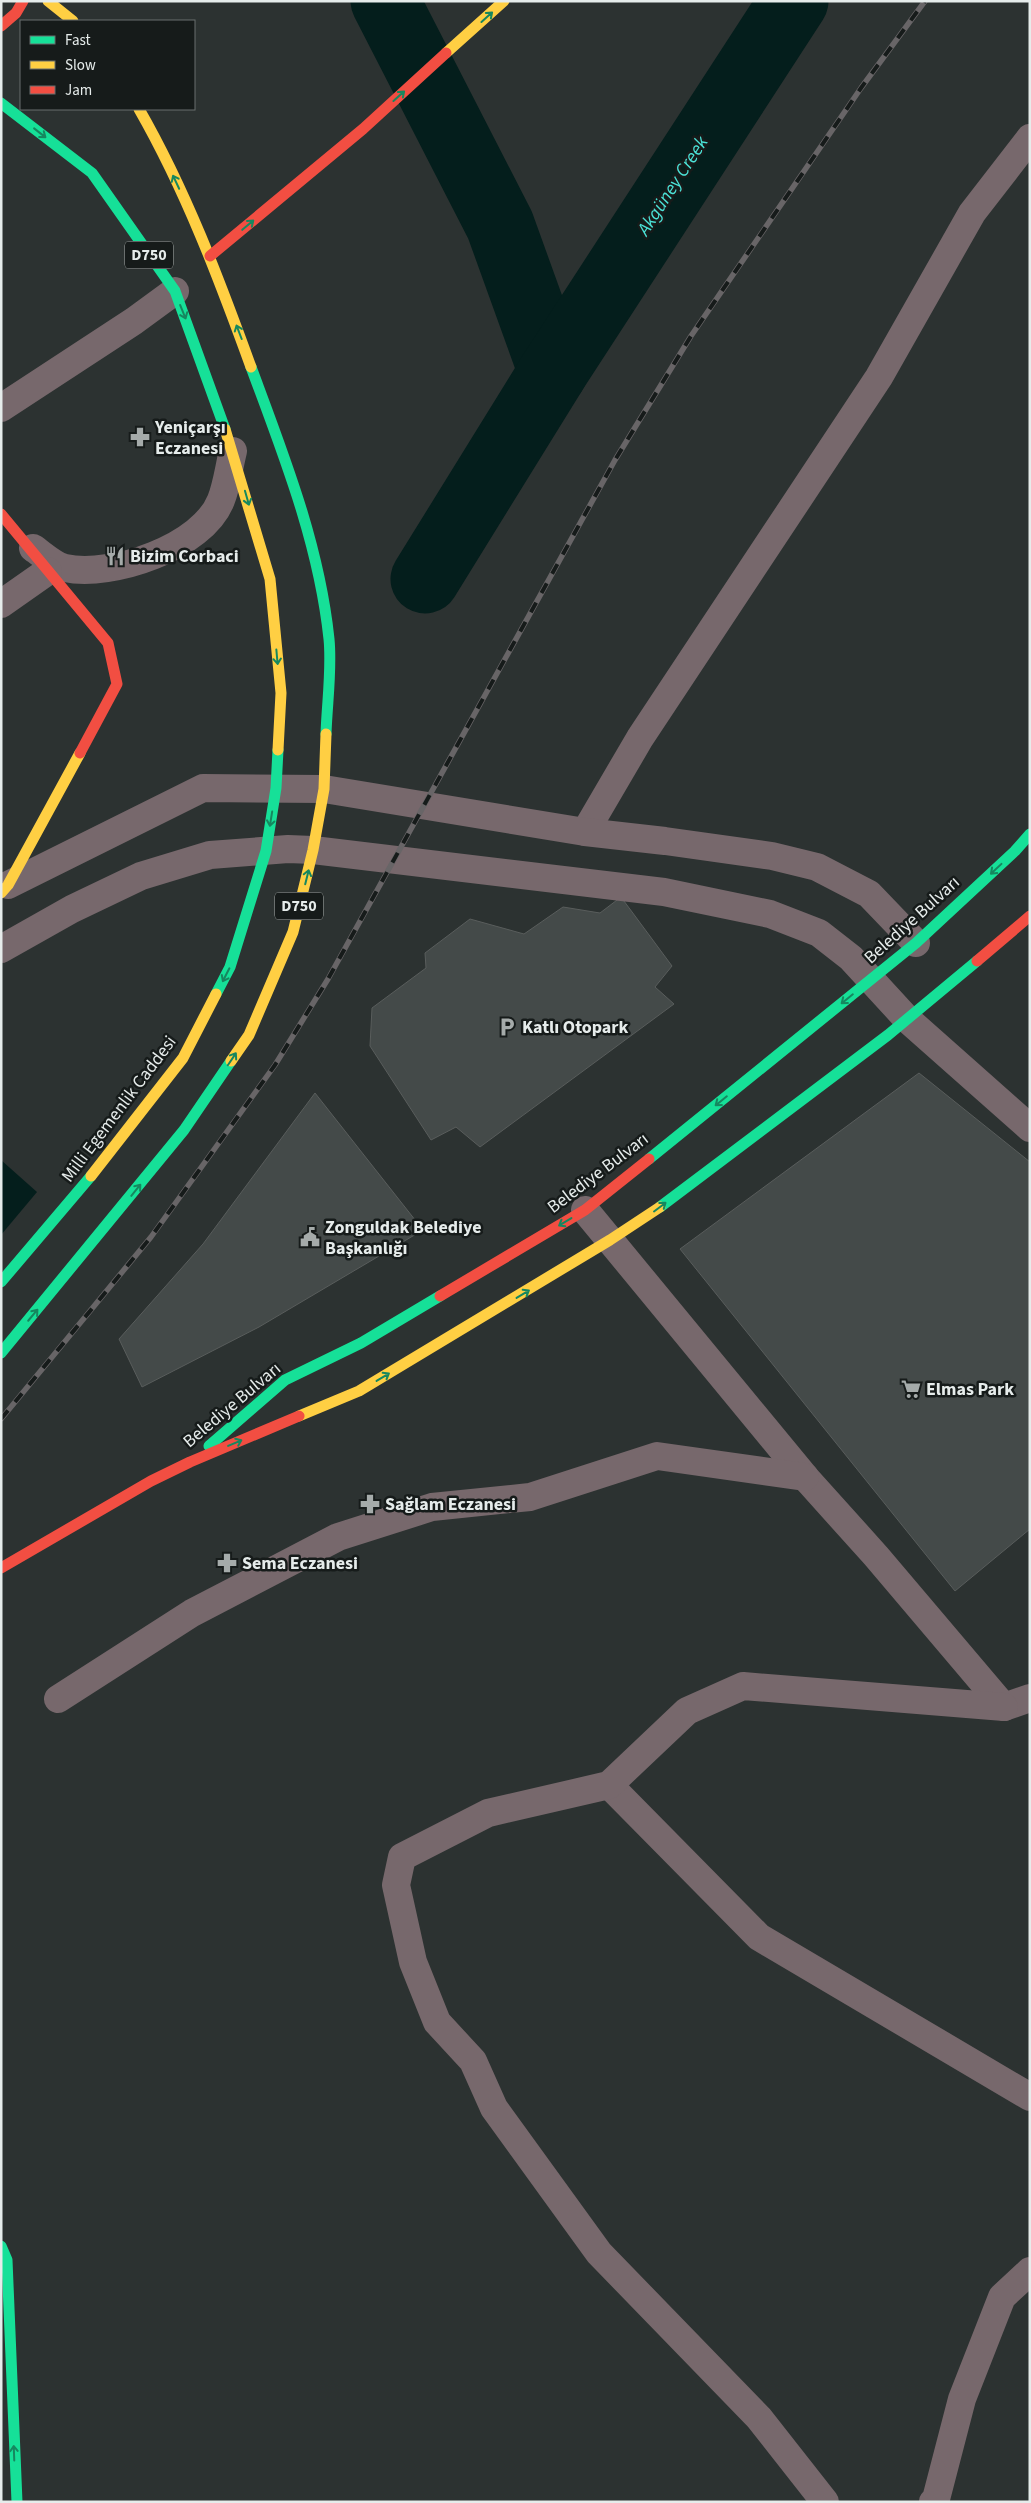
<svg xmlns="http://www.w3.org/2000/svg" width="1031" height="2503" font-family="'Source Sans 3',sans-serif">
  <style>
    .water { fill: #041e1c }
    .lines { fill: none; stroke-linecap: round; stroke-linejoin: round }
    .river { stroke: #041e1c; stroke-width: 69 }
    .building { fill: #444a49; stroke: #595d5c }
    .street { stroke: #77686c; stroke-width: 28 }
    .fast { stroke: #16e098; stroke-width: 11 }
    .slow { stroke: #ffcf43; stroke-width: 11 }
    .jam { stroke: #f24e42; stroke-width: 11 }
    .rail-casing { stroke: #686567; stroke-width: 5.5 }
    .rail { stroke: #161b1a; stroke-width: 4; stroke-dasharray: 11; stroke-linecap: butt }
    .oneway { stroke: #16875f }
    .labels { text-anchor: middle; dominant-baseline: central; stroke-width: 5; stroke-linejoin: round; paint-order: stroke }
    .shield { fill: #161b1a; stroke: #a8adac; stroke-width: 1 }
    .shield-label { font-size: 16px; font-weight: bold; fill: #e6eceb }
    .poi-label { font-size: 18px; font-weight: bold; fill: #e6eceb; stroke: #161b1a; text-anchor: start }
    .street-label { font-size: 18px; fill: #e6eceb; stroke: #161b1a }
    .water-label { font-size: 19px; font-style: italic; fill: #4be2d7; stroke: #161b1a }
  </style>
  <rect width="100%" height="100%" fill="#2c3231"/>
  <polygon class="water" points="1,1160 37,1192 1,1235"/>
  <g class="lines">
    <g class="river">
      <polyline points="385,1 500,225 553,372"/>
      <polyline points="425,579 553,372 794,1"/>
    </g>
  </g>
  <g class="building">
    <polygon points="621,897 672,966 655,987 674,1004 480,1147 456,1127 431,1140 370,1046 372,1008 426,968 425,953 470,919 524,934 563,907 600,913"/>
    <polygon points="919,1073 1030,1162 1030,1529 955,1591 680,1249"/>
    <polygon points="315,1093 423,1230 259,1327 142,1387 119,1339 203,1244"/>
  </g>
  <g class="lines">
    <g class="street">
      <polyline points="1,408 134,321 175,291"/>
      <path d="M33 548C42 554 55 566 65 568 112 578 203 547 221 500 227 485 229 467 233 451"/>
      <polyline points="1,604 48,571"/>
      <polyline points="585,832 640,738 879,377 972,213 1030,138"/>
      <polyline points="8,885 203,788 324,789 585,832 665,841 772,856 817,867 869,894 916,943"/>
      <polyline points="1,949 72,909 141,876 210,855 288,849 313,850 664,892 770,914 819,933 851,958 907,1019 1030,1128"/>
      <polyline points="585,1210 805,1477 876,1556 1004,1707 1030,1698"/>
      <polyline points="58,1699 192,1613 338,1537 432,1507 530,1497 657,1456 805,1477"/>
      <polyline points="609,1785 759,1937 1030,2097"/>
      <polyline points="825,2502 759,2418 599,2253 494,2108 473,2061 437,2022 413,1962 396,1885 402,1857 488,1813 609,1785 687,1711 743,1686 1004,1707"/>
      <polyline points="933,2502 936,2499 962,2399 1002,2297 1030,2271"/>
    </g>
    <g class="fast">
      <polyline points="1,103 92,173 175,291 225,429"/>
      <path d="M251 367C284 456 319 544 329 639 332 669 327 703 326 734"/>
      <polyline points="216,994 230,967 266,851 276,788 278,750"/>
      <polyline points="649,1159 916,943 1015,851 1030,834"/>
      <polyline points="660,1207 888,1035 977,961"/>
      <polyline points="1,1282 91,1176"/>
      <polyline points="1,1353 184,1130 231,1061"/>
      <polyline points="209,1446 285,1380 361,1343 440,1296"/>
      <polyline points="1,2246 7,2260 17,2502"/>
    </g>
    <g class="slow">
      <polyline points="48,1 73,21"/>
      <polyline points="446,53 504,1"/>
      <path d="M139 109C186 191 219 279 251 367"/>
      <polyline points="225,429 270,579 281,693 278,750"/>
      <polyline points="1,893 8,885 80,753"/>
      <polyline points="231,1061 249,1035 293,932 313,850 324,789 326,734"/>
      <polyline points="91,1176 183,1058 216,994"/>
      <polyline points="299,1416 359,1391 610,1240 660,1207"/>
    </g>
    <g class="jam">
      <polyline points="1,26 16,13 23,1"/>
      <polyline points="210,256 363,129 446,53"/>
      <polyline points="1,514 108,643 117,684 80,753"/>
      <polyline points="977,961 1030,916"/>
      <polyline points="440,1296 585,1210 649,1159"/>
      <polyline points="1,1568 151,1481 190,1462 299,1416"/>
    </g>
    <defs>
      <polyline id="rail" points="1,1419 151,1237 275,1065 328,979 615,460 691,336 861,88 925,1"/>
    </defs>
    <use href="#rail" class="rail-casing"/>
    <use href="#rail" class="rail"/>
  </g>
  <defs><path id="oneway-shaft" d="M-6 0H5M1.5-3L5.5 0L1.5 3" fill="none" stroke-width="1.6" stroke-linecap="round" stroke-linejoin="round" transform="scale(1.25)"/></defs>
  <g class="oneway">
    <use href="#oneway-shaft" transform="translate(487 17) rotate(-42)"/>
    <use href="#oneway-shaft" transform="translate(399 96) rotate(-42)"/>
    <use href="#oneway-shaft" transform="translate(40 133) rotate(38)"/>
    <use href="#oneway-shaft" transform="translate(176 182) rotate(-115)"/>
    <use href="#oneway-shaft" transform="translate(248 225) rotate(-40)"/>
    <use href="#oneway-shaft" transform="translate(183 312) rotate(68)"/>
    <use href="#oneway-shaft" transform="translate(239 332) rotate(-111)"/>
    <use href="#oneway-shaft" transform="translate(247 498) rotate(74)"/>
    <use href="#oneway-shaft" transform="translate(277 657) rotate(85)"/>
    <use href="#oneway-shaft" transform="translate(271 819) rotate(99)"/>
    <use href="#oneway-shaft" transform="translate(996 869) rotate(137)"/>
    <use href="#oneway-shaft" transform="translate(307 877) rotate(-76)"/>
    <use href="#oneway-shaft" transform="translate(226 975) rotate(117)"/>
    <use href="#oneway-shaft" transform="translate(847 999) rotate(141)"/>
    <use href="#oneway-shaft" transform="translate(232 1059) rotate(-56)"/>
    <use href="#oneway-shaft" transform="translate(721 1101) rotate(141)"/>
    <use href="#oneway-shaft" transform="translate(136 1190) rotate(-51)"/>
    <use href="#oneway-shaft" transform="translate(660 1207) rotate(-37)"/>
    <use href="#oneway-shaft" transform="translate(565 1222) rotate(149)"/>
    <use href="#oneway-shaft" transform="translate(523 1294) rotate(-31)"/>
    <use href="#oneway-shaft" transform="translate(33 1315) rotate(-50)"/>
    <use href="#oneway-shaft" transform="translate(383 1377) rotate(-31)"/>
    <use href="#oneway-shaft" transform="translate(235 1443) rotate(-23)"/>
    <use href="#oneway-shaft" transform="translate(14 2453) rotate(-92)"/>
  </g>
  <defs>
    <symbol id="pharmacy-bare" viewBox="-9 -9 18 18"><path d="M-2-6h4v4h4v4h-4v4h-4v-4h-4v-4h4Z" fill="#a5abaa" stroke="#161b1a" stroke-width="2.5" paint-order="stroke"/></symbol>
    <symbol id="restaurant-bare" viewBox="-9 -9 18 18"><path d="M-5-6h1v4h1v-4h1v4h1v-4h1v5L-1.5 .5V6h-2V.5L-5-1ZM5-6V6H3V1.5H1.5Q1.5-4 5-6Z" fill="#a5abaa" stroke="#161b1a" stroke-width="2.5" paint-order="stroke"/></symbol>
    <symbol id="parking-bare" viewBox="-9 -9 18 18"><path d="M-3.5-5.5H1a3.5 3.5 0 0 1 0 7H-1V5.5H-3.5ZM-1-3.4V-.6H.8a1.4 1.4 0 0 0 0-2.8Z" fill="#a5abaa" stroke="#161b1a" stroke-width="2.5" paint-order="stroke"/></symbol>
    <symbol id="civic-bare" viewBox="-9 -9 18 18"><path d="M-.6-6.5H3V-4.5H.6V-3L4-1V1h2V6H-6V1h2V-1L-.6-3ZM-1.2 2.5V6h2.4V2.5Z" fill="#a5abaa" stroke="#161b1a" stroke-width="2.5" paint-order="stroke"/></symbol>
    <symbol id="supermarket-bare" viewBox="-9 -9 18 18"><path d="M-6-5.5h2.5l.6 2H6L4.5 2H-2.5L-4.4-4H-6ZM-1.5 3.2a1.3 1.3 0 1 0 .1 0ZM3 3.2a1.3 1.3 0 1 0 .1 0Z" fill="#a5abaa" stroke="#161b1a" stroke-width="2.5" paint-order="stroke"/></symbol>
  </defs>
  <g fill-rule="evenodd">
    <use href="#pharmacy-bare" x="126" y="423" width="28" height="28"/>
    <use href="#restaurant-bare" x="101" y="542" width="28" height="28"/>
    <use href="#parking-bare" x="493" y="1013" width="28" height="28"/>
    <use href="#civic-bare" x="296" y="1223" width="28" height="28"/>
    <use href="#supermarket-bare" x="897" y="1375" width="28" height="28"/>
    <use href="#pharmacy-bare" x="356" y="1490" width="28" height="28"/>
    <use href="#pharmacy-bare" x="213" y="1549" width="28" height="28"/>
  </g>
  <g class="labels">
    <g class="shield">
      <rect x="125" y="241.5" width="48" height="27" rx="4"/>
      <rect x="275" y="892.5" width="48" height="27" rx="4"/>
    </g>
    <g class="shield-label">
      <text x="149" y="255">D750</text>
      <text x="299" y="906">D750</text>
    </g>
    <g class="poi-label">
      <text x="155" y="427">Yeniçarşı<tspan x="155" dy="21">Eczanesi</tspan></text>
      <text x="130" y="556">Bizim Corbaci</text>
      <text x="522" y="1027">Katlı Otopark</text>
      <text x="325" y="1227">Zonguldak Belediye<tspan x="325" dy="21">Başkanlığı</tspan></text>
      <text x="926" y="1389">Elmas Park</text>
      <text x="385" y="1504">Sağlam Eczanesi</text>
      <text x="242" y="1563">Sema Eczanesi</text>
    </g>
    <g class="street-label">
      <text transform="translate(912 920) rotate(-42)">Belediye Bulvarı</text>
      <text transform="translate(119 1109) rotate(-53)">Milli Egemenlik Caddesi</text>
      <text transform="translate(598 1173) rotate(-37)">Belediye Bulvarı</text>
      <text transform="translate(232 1405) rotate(-40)">Belediye Bulvarı</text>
    </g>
    <g class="water-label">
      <text transform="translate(673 186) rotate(-57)">Akgüney Creek</text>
    </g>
  </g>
  <rect width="1031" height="2503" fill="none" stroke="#e6eceb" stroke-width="5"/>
  <rect x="20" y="20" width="175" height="90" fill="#161b1a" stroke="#696f6e"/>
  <rect x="30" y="36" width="25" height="8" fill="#16e098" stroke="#696f6e"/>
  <text x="65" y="45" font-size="15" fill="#e6eceb">Fast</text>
  <rect x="30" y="61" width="25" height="8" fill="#ffcf43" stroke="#696f6e"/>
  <text x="65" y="70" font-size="15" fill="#e6eceb">Slow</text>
  <rect x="30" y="86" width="25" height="8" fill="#f24e42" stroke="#696f6e"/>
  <text x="65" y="95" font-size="15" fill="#e6eceb">Jam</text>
</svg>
